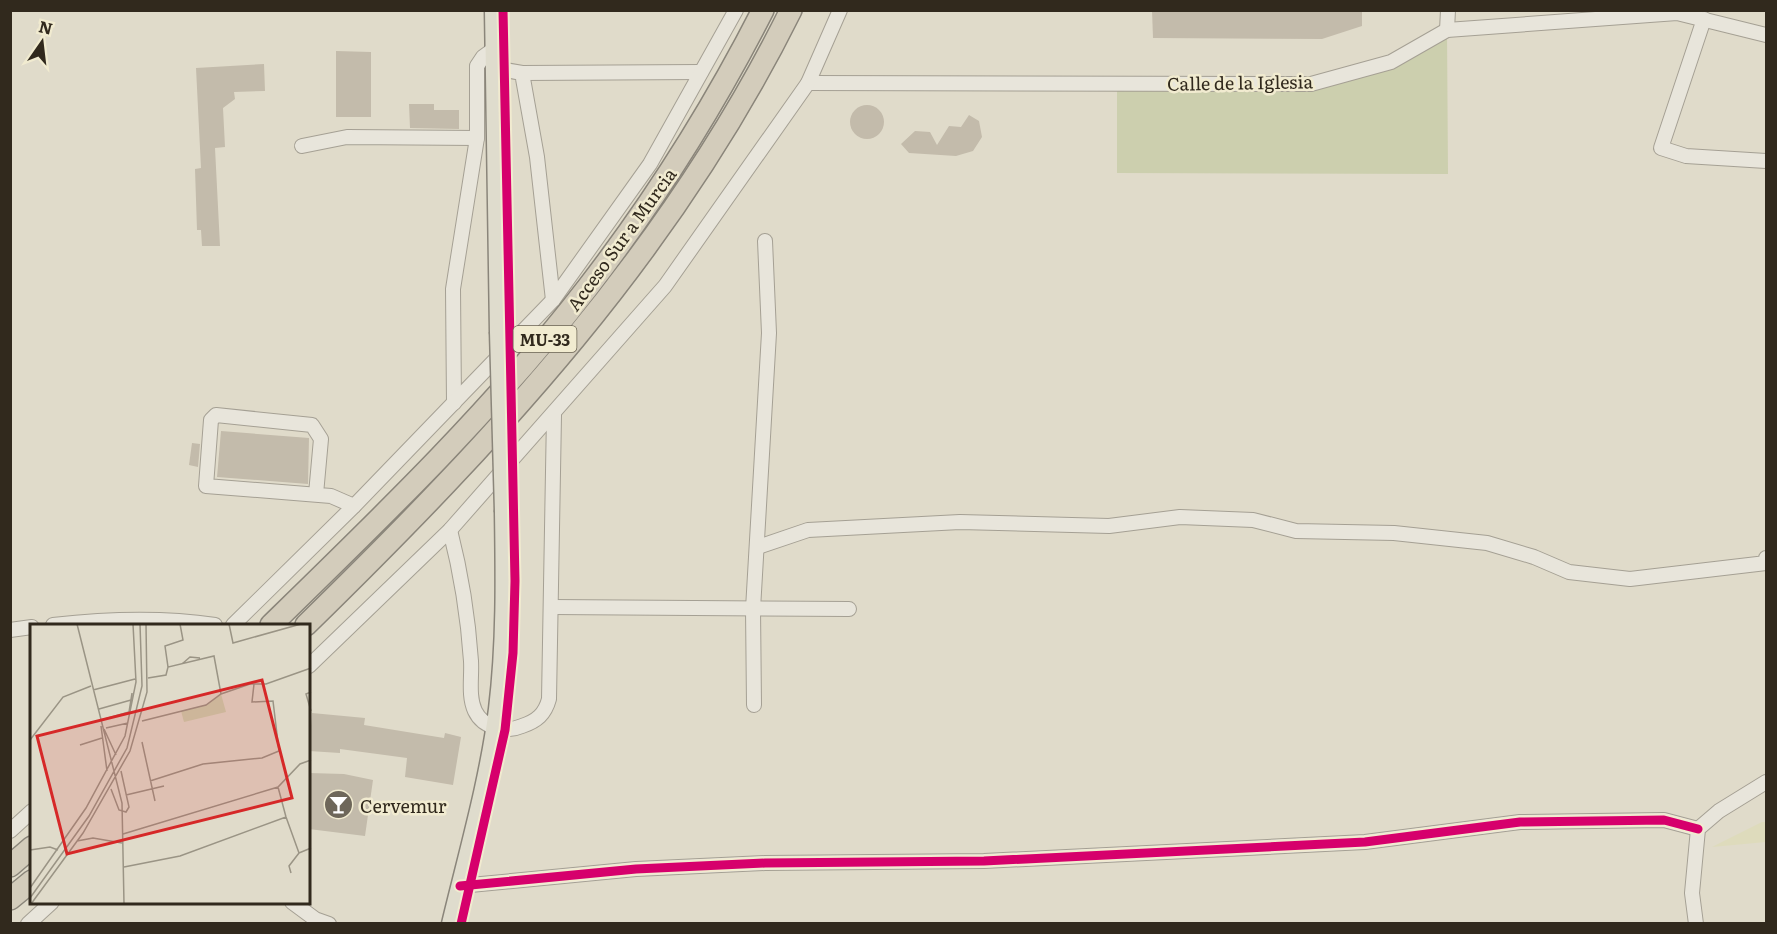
<svg xmlns="http://www.w3.org/2000/svg" width="1777" height="934" font-family="Literata,serif">
  <style>
    .farmland { fill: #dedbbc }
    .green { fill: #cccfae }
    .building { fill: #c3bbab }
    .lines { fill: none; stroke-linecap: round; stroke-linejoin: round }
    .minor-casing { stroke: #a5a094; stroke-width: 16 }
    .major-casing { stroke: #8a857a; stroke-width: 21 }
    .highway-casing { stroke: #8a857a; stroke-width: 24 }
    .minor { stroke: #e8e5db; stroke-width: 14 }
    .major { stroke: #dfdccd; stroke-width: 18 }
    .highway { stroke: #d3ccbb; stroke-width: 21 }
    .major-bridge-casing { stroke: #8a857a; stroke-width: 21; stroke-linecap: butt }
    .major-bridge { stroke: #dfdccd; stroke-width: 18 }
    .cycleway-casing { stroke: #f1ebd0; stroke-width: 13 }
    .cycleway { stroke: #d6006c; stroke-width: 9 }
    .labels { text-anchor: middle; dominant-baseline: central; stroke-width: 5; stroke-linejoin: round; paint-order: stroke }
    .shield { fill: #f1ebd0; stroke: #6b6353; stroke-width: 1.5 }
    .shield-label { font-size: 16px; font-weight: bold; fill: #31291d }
    .street-label { font-size: 18px; fill: #31291d; stroke: #f1ebd0 }
    .poi-label { font-size: 18px; fill: #31291d; stroke: #f1ebd0; text-anchor: start }
    .inset-road { fill: none; stroke: #9a9485; stroke-width: 1.5 }
    .view { fill: #d62828; fill-opacity: 0.15; stroke: #d62828; stroke-width: 3 }
    .inset-edge { fill: none; stroke: #31291d; stroke-width: 3 }
  </style>
  <rect width="100%" height="100%" fill="#e0dbca"/>
  <polygon class="farmland" points="1762,822 1766,822 1766,842 1712,847"/>
  <polygon class="green" points="1447,30 1448,174 1117,173 1117,83 1311,84 1391,62"/>
  <g class="building">
    <polygon points="1152,10 1362,10 1362,26 1322,39 1153,38"/>
    <polygon points="336,51 371,52 371,117 336,117"/>
    <polygon points="264,64 265,91 234,92 235,99 223,108 225,147 215,148 220,246 202,246 201,230 197,230 195,169 201,168 196,68"/>
    <polygon points="409,104 434,104 434,110 459,110 459,129 410,128"/>
    <circle cx="867" cy="122" r="17"/>
    <polygon points="969,115 979,121 982,137 973,151 956,156 909,153 901,144 915,131 930,132 937,145 949,126 961,127"/>
    <polygon points="221,431 309,438 308,484 217,477"/>
    <polygon points="192,443 200,444 198,467 189,465"/>
    <polygon points="312,713 365,718 364,725 444,738 445,733 461,737 453,785 405,777 407,758 340,749 340,753 309,751"/>
    <polygon points="309,773 344,774 373,780 365,836 309,829"/>
  </g>
  <g class="lines">
    <defs>
      <g id="minor">
        <polyline points="1704,19 1661,148 1686,156 1766,161"/>
        <polyline points="1447,30 1448,10"/>
        <polyline points="494,68 522,73 537,157 553,300"/>
        <polyline points="522,73 701,72"/>
        <polyline points="808,83 1311,84 1391,62 1447,30 1677,13 1766,35"/>
        <polyline points="302,146 347,137 477,138"/>
        <polyline points="454,403 453,289 477,138 477,66 483,57 494,49"/>
        <polyline points="316,494 321,439 312,425 216,415 211,420 206,486 331,496 354,506"/>
        <path d="M450 530C461 573 468 616 471 661 472 677 468 696 475 711 483 728 506 733 522 726 537 721 545 714 549 699L554 415"/>
        <polyline points="758,547 808,530 960,522 1109,526 1180,517 1253,520 1296,531 1394,533 1487,543 1534,557 1569,572 1630,579 1766,563 1766,558"/>
        <polyline points="552,607 849,609"/>
        <path d="M53 625C107 619 161 617 215 625"/>
        <polyline points="233,625 354,506 553,300 650,164 736,10"/>
        <polyline points="10,630 32,627"/>
        <polyline points="309,666 450,530 665,286 808,83 840,10"/>
        <polyline points="754,705 753,609 769,333 765,241"/>
        <polyline points="10,831 32,811"/>
        <polyline points="460,886 636,869 765,863 984,861 1365,842 1520,822 1664,820 1698,829"/>
        <polyline points="292,902 315,919 329,924"/>
        <polyline points="28,924 52,902"/>
        <polyline points="1696,924 1692,893 1698,829 1719,811 1766,782"/>
      </g>
      <g id="major">
        <polyline points="494,10 499,332"/>
        <path d="M451 924C468 853 489 781 498 709 506 643 505 578 504 512"/>
      </g>
      <g id="highway">
        <path d="M271 625C381 518 494 409 588 287 655 200 713 108 763 10"/>
        <path d="M306 625C497 438 671 252 791 10"/>
        <polyline points="10,866 32,847"/>
        <polyline points="10,899 32,881"/>
      </g>
    </defs>
    <use href="#minor" class="minor-casing"/>
    <use href="#major" class="major-casing"/>
    <use href="#highway" class="highway-casing"/>
    <use href="#minor" class="minor"/>
    <use href="#major" class="major"/>
    <use href="#highway" class="highway"/>
    <defs>
      <polyline id="major-bridge" points="499,332 504,512"/>
    </defs>
    <use href="#major-bridge" class="major-bridge-casing"/>
    <use href="#major-bridge" class="major-bridge"/>
    <defs>
      <g id="cycleway">
        <polyline points="460,886 636,869 765,863 984,861 1365,842 1520,822 1664,820 1698,829"/>
        <polyline points="461,924 505,730 513,653 515,581 503,10"/>
      </g>
    </defs>
    <use href="#cycleway" class="cycleway-casing"/>
    <use href="#cycleway" class="cycleway"/>
  </g>
  <defs>
    <symbol id="bar-disc" viewBox="-11 -11 22 22"><circle r="9.5" fill="#6e675a" stroke="#f1ebd0"/><path d="M-6-5H6L.8 .8V4.5H3.5V6h-7V4.5H-.8V.8Z" fill="#fff"/></symbol>
  </defs>
  <g fill-rule="evenodd">
    <use href="#bar-disc" x="322" y="788" width="33" height="33"/>
  </g>
  <g class="labels">
    <rect class="shield" x="513.5" y="326" width="63" height="26" rx="4.5"/>
    <g class="shield-label">
      <text x="545" y="339">MU-33</text>
    </g>
    <g class="street-label">
      <text transform="translate(1240 82) rotate(-1)">Calle de la Iglesia</text>
      <text transform="translate(621 239) rotate(-54)">Acceso Sur a Murcia</text>
    </g>
    <g class="poi-label">
      <text x="360" y="805">Cervemur</text>
    </g>
  </g>
  <g transform="translate(30 624)">
    <rect width="280" height="280" fill="#e0dbca"/>
    <path d="M191 70 196 88 154 98 151 87 176 81Z" fill="#cccfae"/>
    <path class="inset-road" d="M47 0 92 179 94 280M199 0 203 19 271 0M152 40 160 33 170 34M138 43 135 22 153 16 150 0M118 54 136 51 138 43 184 32 191 70M63 66 105 55M281 68 276 70 281 87M69 85 101 76M99 88 102 69M71 96 99 88M112 97 176 81 191 70 220 60H236L281 44M71 102 77 147M76 104 98 99M74 105 86 131M0 116 33 73 61 62M112 118 125 177M50 121 72 114M120 157 173 140 232 134 249 127 243 77 222 78 224 60M248 163 256 193M81 165 89 186 96 188 99 183 91 147M96 171 134 162M93 210 248 163 270 140 281 136M47 217 63 214 92 219M0 226 20 223 28 226M94 243 150 232 256 193 269 229 281 224M261 249 259 242 269 229M0 264 56 184 95 112 106 58 103 0M0 274 59 192 97 124 112 62 110 0M1 280 53 209 100 127 117 68 116 0"/>
    <path class="view" d="M232 56 262 174 37 230 7 112Z"/>
    <rect width="280" height="280" class="inset-edge"/>
  </g>
  <rect width="1777" height="934" fill="none" stroke="#31291d" stroke-width="24"/>
  <g transform="translate(42 42) rotate(14)" stroke="#f1ebd0" stroke-width="4.5" paint-order="stroke">
  <path d="M0-4.5L10 22L0 15L-10 22Z" fill="#31291d"/>
  <text y="-9" font-size="16" font-weight="bold" text-anchor="middle" fill="#31291d">N</text>
  </g>
</svg>
